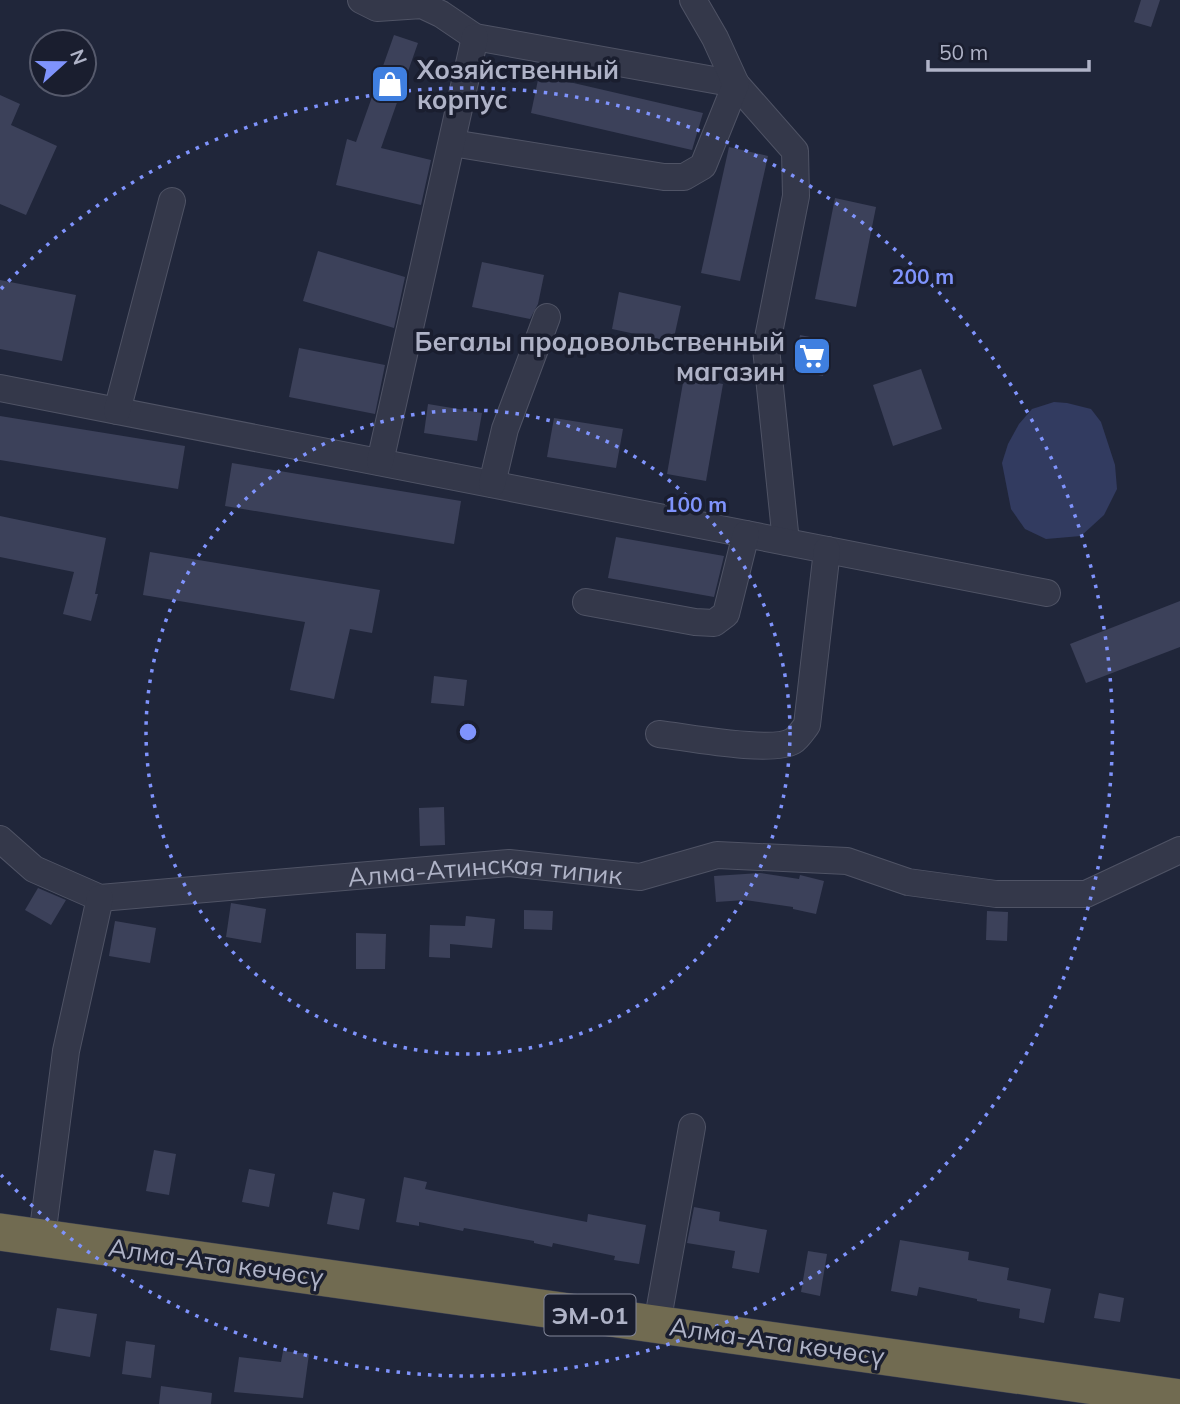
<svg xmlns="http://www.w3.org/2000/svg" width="1180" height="1404" font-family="Mulish,sans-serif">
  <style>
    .water { fill: #323b60 }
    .building { fill: #3c415a }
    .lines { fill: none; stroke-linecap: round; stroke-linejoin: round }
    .minor-casing { stroke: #4f5365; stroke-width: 28 }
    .highway-casing { stroke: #3c4052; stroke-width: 38 }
    .minor { stroke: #34384a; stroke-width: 26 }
    .highway { stroke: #716b51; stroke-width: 37 }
    .ring { fill: none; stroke: #7f93fc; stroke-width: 3.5; stroke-dasharray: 3.5 7 }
    .labels { text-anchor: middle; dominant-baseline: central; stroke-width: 7; stroke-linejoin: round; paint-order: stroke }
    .shield { fill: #1a1e2f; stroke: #828699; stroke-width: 2 }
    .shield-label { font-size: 24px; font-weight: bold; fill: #afb3c7 }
    .poi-label { font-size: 26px; font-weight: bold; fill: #afb3c7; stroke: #1a1e2f; text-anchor: start }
    .street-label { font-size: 26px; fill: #afb3c7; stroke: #1a1e2f }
    .centre { fill: #7f93fc; stroke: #1a1e2f; stroke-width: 3.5 }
    .ring-label { font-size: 21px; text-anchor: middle; font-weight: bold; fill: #7f93fc; stroke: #1a1e2f; stroke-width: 7; stroke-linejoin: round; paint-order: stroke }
  </style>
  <rect width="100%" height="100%" fill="#20263a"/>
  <polygon class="water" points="1054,402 1067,403 1091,409 1101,422 1115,465 1117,489 1104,515 1081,536 1046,539 1025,529 1011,509 1002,463 1008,444 1019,424 1032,409"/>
  <g class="building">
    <polygon points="1141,0 1160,0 1151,27 1134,22"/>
    <polygon points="394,35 418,43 381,148 431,160 421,205 336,185 347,139 356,142"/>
    <polygon points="539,75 703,113 692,150 531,113"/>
    <polygon points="0,95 20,104 11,125 57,146 26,215 0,204"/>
    <polygon points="729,147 768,156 740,281 701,273"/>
    <polygon points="835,198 876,207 856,307 815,299"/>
    <polygon points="318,251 405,277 394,328 303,301"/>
    <polygon points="482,262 544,275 538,304 530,319 472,307"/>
    <polygon points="0,280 76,295 62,361 0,349"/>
    <polygon points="619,292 681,306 673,342 612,329"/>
    <polygon points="800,335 830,341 823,376 793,370"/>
    <polygon points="299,348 385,365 375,414 289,397"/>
    <polygon points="921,369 942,429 893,446 873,385"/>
    <polygon points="684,377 723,384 706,481 667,474"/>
    <polygon points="428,404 482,413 477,441 424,433"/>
    <polygon points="0,416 185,446 178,489 0,460"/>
    <polygon points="554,418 623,429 616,468 547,457"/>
    <polygon points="232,463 461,501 454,544 225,506"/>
    <polygon points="0,516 106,538 95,594 98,594 91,621 63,614 74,572 0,557"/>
    <polygon points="616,537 724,556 714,597 608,578"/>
    <polygon points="150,552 380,590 372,633 350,629 334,699 290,690 305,622 143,595"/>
    <polygon points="1180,601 1180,647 1086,683 1070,644"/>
    <polygon points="434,676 467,680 464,706 431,703"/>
    <polygon points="444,807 445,845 420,846 419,808"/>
    <polygon points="760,873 799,879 800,875 824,881 816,914 793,909 793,907 745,900 716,902 714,876"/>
    <polygon points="38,888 66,900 51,925 25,910"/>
    <polygon points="231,903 266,909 261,943 226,937"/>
    <polygon points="524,910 553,911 552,930 524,929"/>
    <polygon points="987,911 1008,912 1007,941 986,940"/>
    <polygon points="466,916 495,919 492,948 450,944 450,958 429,957 430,925 465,926"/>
    <polygon points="115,921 156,928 150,963 109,956"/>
    <polygon points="356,933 386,934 385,969 356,969"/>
    <polygon points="154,1150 176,1154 169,1195 146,1191"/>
    <polygon points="249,1169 275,1174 269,1207 242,1202"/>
    <polygon points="404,1177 427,1182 425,1189 521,1209 587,1222 588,1214 646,1225 639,1264 614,1260 615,1256 553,1243 552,1247 534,1243 534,1241 464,1228 463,1231 419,1222 419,1226 396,1222"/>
    <polygon points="333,1192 365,1199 359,1230 327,1224"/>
    <polygon points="694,1207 720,1212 719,1221 767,1230 759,1273 732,1268 735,1251 687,1243"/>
    <polygon points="900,1240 969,1252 968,1260 1009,1268 1007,1280 1051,1289 1044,1323 1019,1318 1020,1309 977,1301 977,1299 919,1287 917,1296 891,1291"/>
    <polygon points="808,1251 827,1254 820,1296 801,1292"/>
    <polygon points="1099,1293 1124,1298 1120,1322 1094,1318"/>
    <polygon points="57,1308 97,1314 90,1357 50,1350"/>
    <polygon points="126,1341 155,1345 151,1378 122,1374"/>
    <polygon points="283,1351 309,1354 303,1398 234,1392 239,1357 281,1362"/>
    <polygon points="161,1386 212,1393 211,1404 159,1404"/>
  </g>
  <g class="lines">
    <defs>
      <g id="minor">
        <polyline points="361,0 377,8 422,5 441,14 475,37 736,84 795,151 796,196 766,348 786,542"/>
        <polyline points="452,143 664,177 684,177 703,166 736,84 715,38 693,0"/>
        <polyline points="0,388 1047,593"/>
        <polyline points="117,411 172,201"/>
        <polyline points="380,462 475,37"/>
        <polyline points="492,484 505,429 547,317"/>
        <polyline points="586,602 695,622 714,623 726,614 746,534"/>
        <path d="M659 734C686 737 771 754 793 741 798 738 803 730 807 725L827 550"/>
        <path id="s1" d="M0 839 34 869 100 898 509 863 640 877 717 855 847 861 908 882 996 894H1086L1180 850"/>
        <polyline points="42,1237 66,1051 100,898"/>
        <polyline points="657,1324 692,1127"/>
      </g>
      <polyline id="highway" points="0,1232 1180,1398"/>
    </defs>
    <use href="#minor" class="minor-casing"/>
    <use href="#highway" class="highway-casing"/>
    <use href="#minor" class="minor"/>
    <use href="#highway" class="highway"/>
  </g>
  <g class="ring">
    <circle cx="468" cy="732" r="322"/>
    <path d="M1 289A644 644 0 1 1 1 1175"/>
  </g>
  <defs>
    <symbol id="shop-square" viewBox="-11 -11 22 22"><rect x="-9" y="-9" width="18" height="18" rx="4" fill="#3f7fe0" stroke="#1a1e2f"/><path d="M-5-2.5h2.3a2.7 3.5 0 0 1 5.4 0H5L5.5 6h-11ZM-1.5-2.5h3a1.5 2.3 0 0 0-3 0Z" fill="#fff"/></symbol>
    <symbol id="supermarket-square" viewBox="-11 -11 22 22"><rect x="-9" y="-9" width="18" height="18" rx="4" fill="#3f7fe0" stroke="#1a1e2f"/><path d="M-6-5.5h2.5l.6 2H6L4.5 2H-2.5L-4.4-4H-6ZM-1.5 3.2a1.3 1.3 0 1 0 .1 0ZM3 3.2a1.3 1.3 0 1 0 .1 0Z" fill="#fff"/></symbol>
  </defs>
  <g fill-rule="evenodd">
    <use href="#shop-square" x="368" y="62" width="44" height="44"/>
    <use href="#supermarket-square" x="790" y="334" width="44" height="44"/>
  </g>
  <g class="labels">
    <rect class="shield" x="544.5" y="1294.5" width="91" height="41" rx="5"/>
    <g class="shield-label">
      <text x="590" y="1315">ЭМ-01</text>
    </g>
    <g class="poi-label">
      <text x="417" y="69">Хозяйственный<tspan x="417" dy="30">корпус</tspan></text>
      <text x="785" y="341" text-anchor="end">Бегалы продовольственный<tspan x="785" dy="30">магазин</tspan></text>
    </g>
    <g class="street-label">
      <text stroke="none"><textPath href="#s1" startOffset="504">Алма-Атинская типик</textPath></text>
      <text transform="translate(216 1262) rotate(8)">Алма-Ата көчөсү</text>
      <text transform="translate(777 1341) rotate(8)">Алма-Ата көчөсү</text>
    </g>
  </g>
  <circle cx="468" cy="732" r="10" class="centre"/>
  <g class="ring-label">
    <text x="923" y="284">200 m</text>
    <text x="696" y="512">100 m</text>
  </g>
  <g transform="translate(63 63) rotate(69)"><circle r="33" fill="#1a1e2f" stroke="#565a6c" stroke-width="2"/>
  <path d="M0-5L12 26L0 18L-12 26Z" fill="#7f93fc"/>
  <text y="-10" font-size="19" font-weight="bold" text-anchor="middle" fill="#afb3c7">N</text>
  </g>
  <path d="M928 60v10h161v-10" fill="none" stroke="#afb3c7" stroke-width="3.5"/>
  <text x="939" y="60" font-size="21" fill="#afb3c7" stroke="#1a1e2f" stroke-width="5" paint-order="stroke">50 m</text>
</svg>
